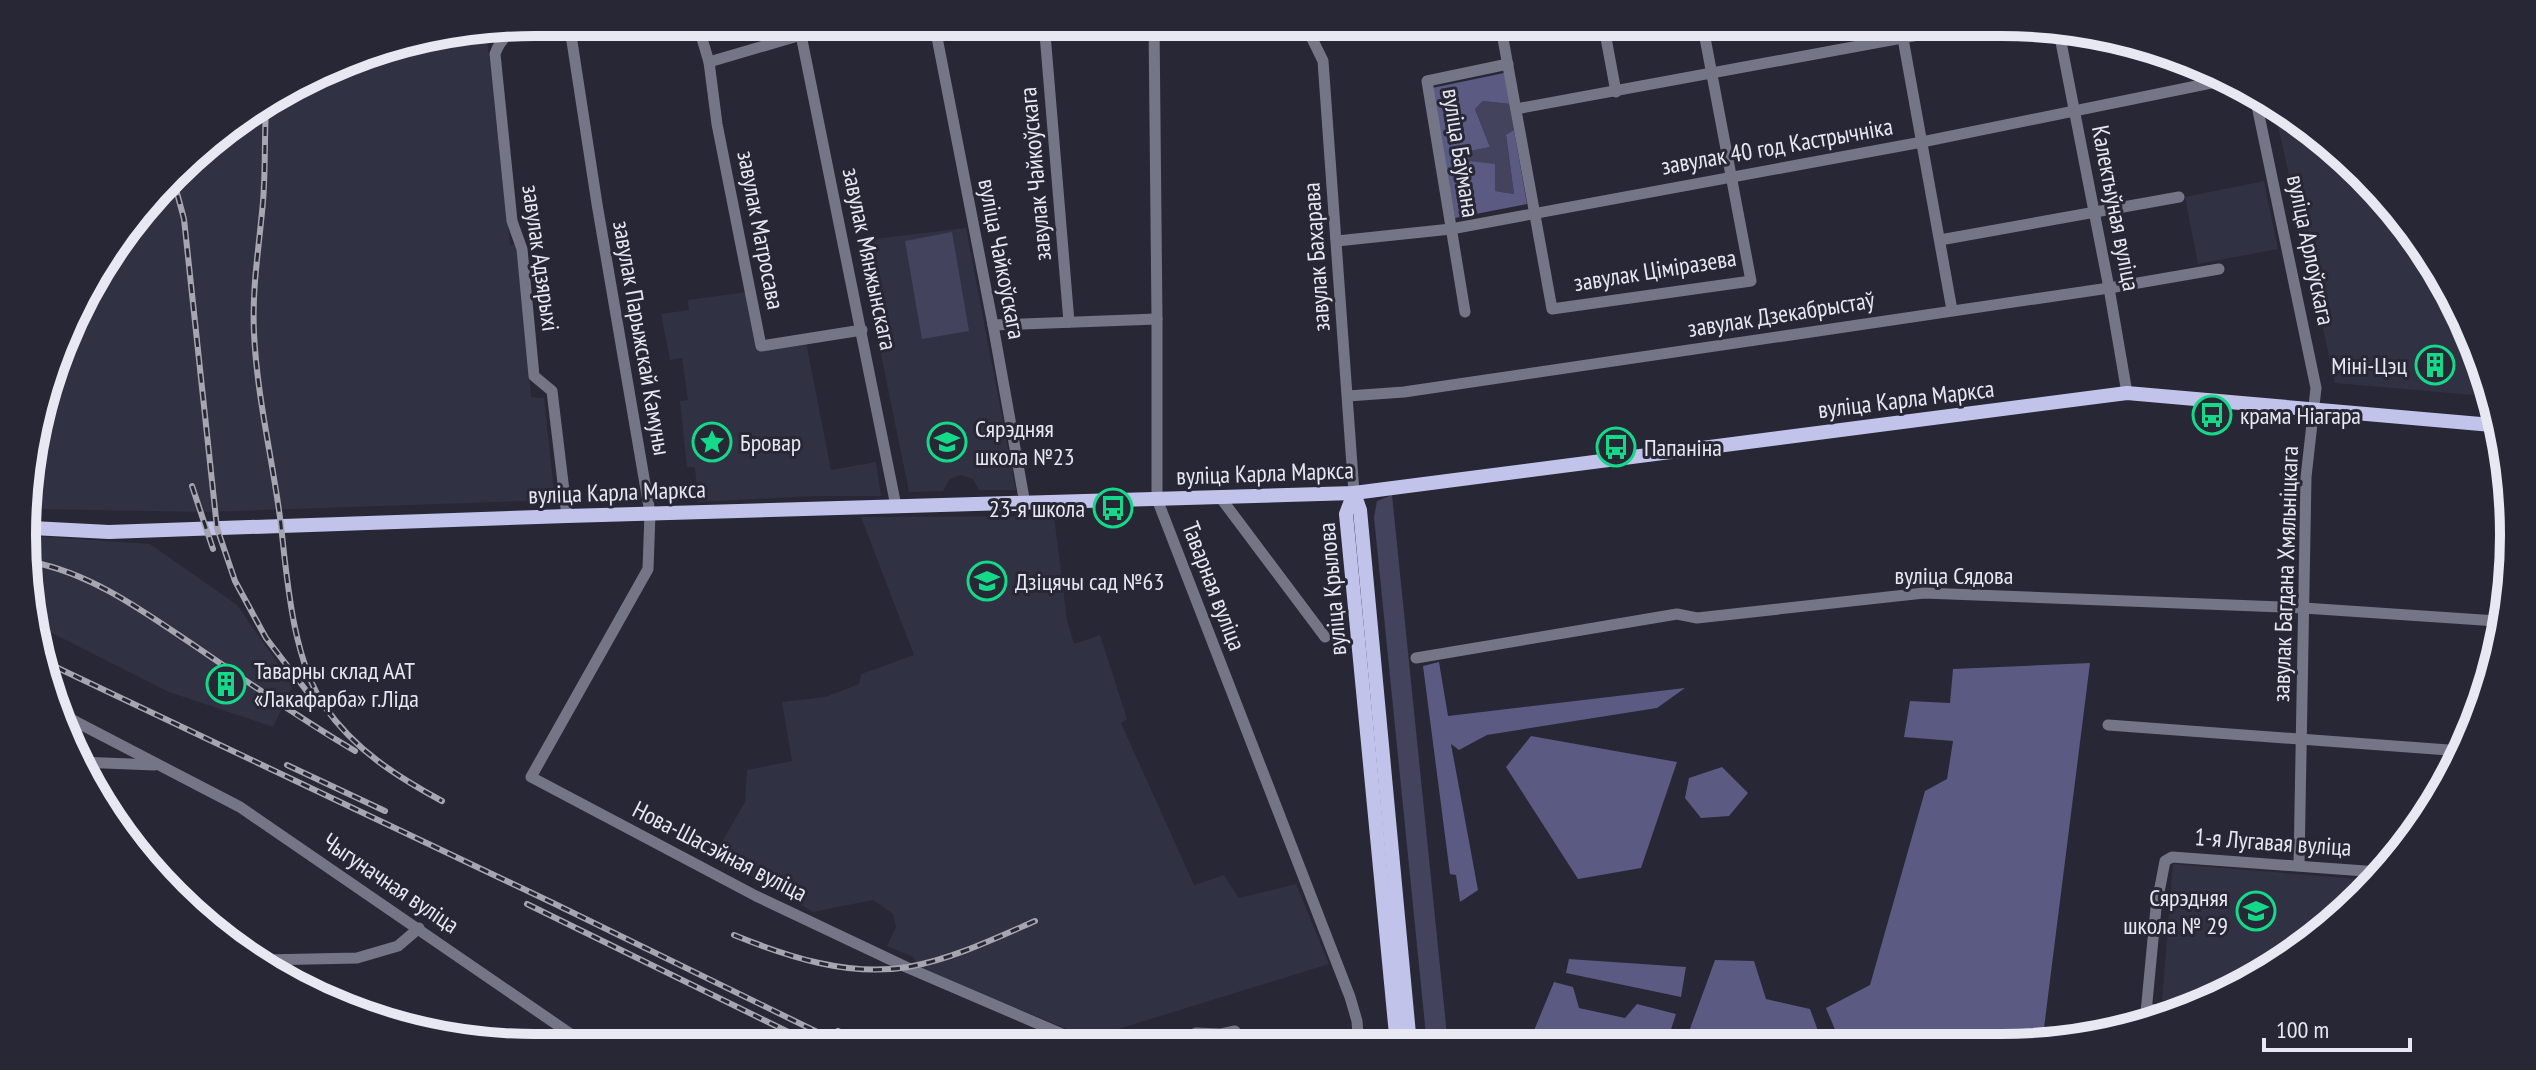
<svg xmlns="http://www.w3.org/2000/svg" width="2536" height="1070" font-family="'PT Sans Narrow',sans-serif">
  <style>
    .built { fill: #313144 }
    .green { fill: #43435d }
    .forest { fill: #5a5a82 }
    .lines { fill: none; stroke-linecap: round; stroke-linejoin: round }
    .minor { stroke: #757588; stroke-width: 11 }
    .major { stroke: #c1c3ea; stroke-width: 14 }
    .rail-casing { stroke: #a6a6b1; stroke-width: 6 }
    .rail { stroke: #272735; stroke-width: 3; stroke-dasharray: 9; stroke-linecap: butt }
    .labels { text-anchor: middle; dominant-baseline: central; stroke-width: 6; stroke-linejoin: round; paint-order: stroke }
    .street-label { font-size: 24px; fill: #e8e8f2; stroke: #272735 }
    .poi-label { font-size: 24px; fill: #e8e8f2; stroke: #272735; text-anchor: start }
    .rim { fill: none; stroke: #e8e8f2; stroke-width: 10 }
  </style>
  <rect width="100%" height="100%" fill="#272735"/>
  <g class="built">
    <polygon points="486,30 510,245 517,245 531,397 544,398 555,500 206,512 32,509 32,435 91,279 197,149 370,49"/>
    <polygon points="2275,112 2340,150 2461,309 2485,396 2335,383"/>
    <polygon points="2264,181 2278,249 2198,264 2185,197"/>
    <polygon points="966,228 1016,490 979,490 973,479 961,475 950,479 943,491 909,492 858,241"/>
    <polygon points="747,292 758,350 806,342 831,470 876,462 881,496 814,496 698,502 695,467 687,467 680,401 688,400 682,358 670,360 661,314 689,310 688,300"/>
    <polygon points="1054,516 1067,620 1074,644 1100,635 1127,719 1121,723 1194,885 1224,875 1239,898 1296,884 1329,964 1089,1038 920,968 913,957 887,946 896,927 893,914 873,900 813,912 715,854 745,802 747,770 792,761 782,702 825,697 859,684 861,674 914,655 861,517"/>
    <polygon points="32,536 150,544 237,605 293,685 273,727 169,692 46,630 45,624 32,619"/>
    <polygon points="2173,864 2371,880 2314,942 2207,1004 2162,1000"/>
  </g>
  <g class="green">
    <polygon points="1483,101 1510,104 1514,130 1506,136 1514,194 1494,191 1469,161 1470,151 1490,147 1475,109"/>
    <polygon points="952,232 969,331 922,339 905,241"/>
    <polygon points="1392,495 1448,1045 1427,1045 1374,517 1377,501"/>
  </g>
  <g class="forest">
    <polygon points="1504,73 1510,104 1483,101 1475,109 1490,147 1470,151 1469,161 1495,164 1495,191 1514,194 1506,135 1514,130 1527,204 1455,218 1432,88"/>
    <polygon points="1439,662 1448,716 1685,688 1657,708 1487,735 1459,750 1451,744 1478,890 1460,902 1456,875 1450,874 1423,666"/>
    <polygon points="2090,663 2042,1044 1841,1044 1826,1008 1870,985 1925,791 1947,779 1953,741 1904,737 1910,701 1950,703 1953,669"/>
    <polygon points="1531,736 1677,762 1641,868 1578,879 1506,767"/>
    <polygon points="1722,767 1748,793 1729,816 1701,818 1685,798 1689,778"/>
    <polygon points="1569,959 1686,967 1681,997 1566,973"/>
    <polygon points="1715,960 1754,961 1766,999 1810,1009 1821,1039 1816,1044 1790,1044 1783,1042 1782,1044 1684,1045"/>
    <polygon points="1554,982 1573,987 1579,1008 1625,1018 1637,1004 1676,1014 1666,1045 1528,1045"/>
  </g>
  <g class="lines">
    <g class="minor">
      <path d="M537 22C517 28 502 33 495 54L512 221 522 249 534 376 552 391 567 516"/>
      <polyline points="569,22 597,204 650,513 648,569 531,777 756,896 906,967 1090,1046"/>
      <polyline points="697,22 709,62 717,124 761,346 862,330"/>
      <polyline points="795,22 801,35 896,506"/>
      <polyline points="934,22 993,325 1025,504"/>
      <polyline points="1044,22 1069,322"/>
      <polyline points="1154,22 1157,319 1157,499 1350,997 1357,1021 1359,1046"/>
      <polyline points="1304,22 1323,61 1354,493"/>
      <polyline points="1500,22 1552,309 1751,281 1702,22"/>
      <polyline points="1603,22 1616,92"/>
      <polyline points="1900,22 1952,310"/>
      <polyline points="2059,32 2109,288 2127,393"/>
      <polyline points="709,62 801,35 860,22"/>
      <polyline points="2256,101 2316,388 2306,477 2299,865"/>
      <polyline points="1516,109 1989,22"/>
      <polyline points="1940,240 2179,197"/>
      <polyline points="1337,241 1451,229 1922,142 2221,81"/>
      <polyline points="1465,312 1427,81 1508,64"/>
      <polyline points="993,325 1157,319"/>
      <polyline points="1348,396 1404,392 2109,288 2219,269"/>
      <polyline points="1220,497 1325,637"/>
      <polyline points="1416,658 1677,614 1697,618 1924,593 2304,608 2497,621"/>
      <polyline points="61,714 240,807 591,1048"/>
      <polyline points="2108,725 2462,751"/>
      <polyline points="79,762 155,765"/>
      <polyline points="264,960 357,958 398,946 419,928"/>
      <polyline points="2147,1009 2181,1013"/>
      <polyline points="2145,1023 2156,908 2165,861 2172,857 2379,872"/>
      <polyline points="1174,1046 1196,1033 1221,1034 1235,1031"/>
    </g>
    <g class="major">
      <polyline points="1354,493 1346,514 1397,1045"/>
      <polyline points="1354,493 1360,510 1410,1045"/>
      <polyline points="32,528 109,532 567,516 1354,493 2127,393 2492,425"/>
    </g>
    <defs>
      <g id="rail">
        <path d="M266 109C264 143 266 178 262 212 258 255 252 290 254 333 257 398 273 461 281 525 287 580 293 660 325 707 355 750 396 776 442 801"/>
        <polyline points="173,178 184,219 217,528 235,581 266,638 312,698"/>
        <polyline points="192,486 213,549"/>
        <path d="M32 562C93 574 144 612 195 646 248 682 300 719 355 751"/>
        <polyline points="41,660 553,903 848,1047"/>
        <polyline points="287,765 385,811"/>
        <polyline points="527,904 819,1047"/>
        <path d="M734 935C788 957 849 977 908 967 952 959 994 939 1035 921"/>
        <polyline points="838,1031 871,1047"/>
      </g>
    </defs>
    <use href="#rail" class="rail-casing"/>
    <use href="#rail" class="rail"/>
  </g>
  <defs>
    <symbol id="building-ring" viewBox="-11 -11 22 22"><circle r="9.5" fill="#272735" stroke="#14d989" stroke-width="1.5"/><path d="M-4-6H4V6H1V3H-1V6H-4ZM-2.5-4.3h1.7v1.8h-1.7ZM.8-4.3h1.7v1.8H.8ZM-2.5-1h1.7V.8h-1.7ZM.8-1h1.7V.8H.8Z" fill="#14d989"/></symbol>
    <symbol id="bus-ring" viewBox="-11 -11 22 22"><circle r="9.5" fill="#272735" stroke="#14d989" stroke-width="1.5"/><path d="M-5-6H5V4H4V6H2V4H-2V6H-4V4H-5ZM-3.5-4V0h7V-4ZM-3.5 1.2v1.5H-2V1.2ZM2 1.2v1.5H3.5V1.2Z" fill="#14d989"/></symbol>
    <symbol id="sight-ring" viewBox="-11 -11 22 22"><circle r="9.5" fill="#272735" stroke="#14d989" stroke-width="1.5"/><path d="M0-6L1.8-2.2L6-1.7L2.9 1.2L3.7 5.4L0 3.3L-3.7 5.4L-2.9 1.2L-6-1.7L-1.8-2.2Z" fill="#14d989"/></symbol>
    <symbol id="school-ring" viewBox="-11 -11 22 22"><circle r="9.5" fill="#272735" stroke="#14d989" stroke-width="1.5"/><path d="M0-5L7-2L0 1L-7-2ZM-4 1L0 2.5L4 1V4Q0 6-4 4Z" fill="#14d989"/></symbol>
  </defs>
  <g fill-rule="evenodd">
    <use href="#building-ring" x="2413" y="343" width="44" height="44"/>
    <use href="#bus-ring" x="2190" y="393" width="44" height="44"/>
    <use href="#sight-ring" x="690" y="420" width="44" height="44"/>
    <use href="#school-ring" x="925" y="420" width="44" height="44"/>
    <use href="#bus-ring" x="1594" y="425" width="44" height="44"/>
    <use href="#bus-ring" x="1091" y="486" width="44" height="44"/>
    <use href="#school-ring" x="965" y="559" width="44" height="44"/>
    <use href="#building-ring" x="204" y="662" width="44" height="44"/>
    <use href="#school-ring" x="2234" y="889" width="44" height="44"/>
  </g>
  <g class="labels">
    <g class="street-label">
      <text transform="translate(1777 146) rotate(-10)">завулак 40 год Кастрычніка</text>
      <text transform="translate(1461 153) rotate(81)">вуліца Баўмана</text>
      <text transform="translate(1035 174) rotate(-95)">завулак Чайкоўскага</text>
      <text transform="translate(2116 208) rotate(79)">Калектыўная вуліца</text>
      <text transform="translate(761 230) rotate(79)">завулак Матросава</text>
      <text transform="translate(2311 250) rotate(78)">вуліца Арлоўскага</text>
      <text transform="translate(1316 257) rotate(-94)">завулак Бахарава</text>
      <text transform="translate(541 258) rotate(82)">завулак Адзярыхі</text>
      <text transform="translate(870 259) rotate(78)">завулак Мянжынскага</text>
      <text transform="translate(1002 259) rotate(79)">вуліца Чайкоўскага</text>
      <text transform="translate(1655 270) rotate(-9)">завулак Ціміразева</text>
      <text transform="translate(1781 314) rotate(-9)">завулак Дзекабрыстаў</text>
      <text transform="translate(642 338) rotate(80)">завулак Парыжскай Камуны</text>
      <text transform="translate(1906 399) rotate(-7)">вуліца Карла Маркса</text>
      <text transform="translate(1265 473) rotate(-2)">вуліца Карла Маркса</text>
      <text transform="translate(617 492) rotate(-2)">вуліца Карла Маркса</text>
      <text transform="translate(2285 574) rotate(-88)">завулак Багдана Хмяльніцкага</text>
      <text x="1954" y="575">вуліца Сядова</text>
      <text transform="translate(1214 586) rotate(69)">Таварная вуліца</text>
      <text transform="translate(1332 589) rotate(-95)">вуліца Крылова</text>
      <text transform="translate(2273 842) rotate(4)">1-я Лугавая вуліца</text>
      <text transform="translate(720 851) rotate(27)">Нова-Шасэйная вуліца</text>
      <text transform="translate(391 883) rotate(34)">Чыгуначная вуліца</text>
    </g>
    <g class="poi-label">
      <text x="2407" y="365" text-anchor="end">Міні-Цэц</text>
      <text x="2240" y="415">крама Ніагара</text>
      <text x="975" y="428">Сярэдняя<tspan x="975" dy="28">школа №23</tspan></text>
      <text x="740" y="442">Бровар</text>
      <text x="1644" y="447">Папаніна</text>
      <text x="1085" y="508" text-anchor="end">23-я школа</text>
      <text x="1015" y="581">Дзіцячы сад №63</text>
      <text x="254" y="670">Таварны склад ААТ<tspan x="254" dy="28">«Лакафарба» г.Ліда</tspan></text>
      <text x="2228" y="897" text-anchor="end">Сярэдняя<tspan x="2228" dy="28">школа № 29</tspan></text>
    </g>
  </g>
  <path d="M0 0H2536V1070H0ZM535 36H2001A499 499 0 0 1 2500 535V535A499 499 0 0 1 2001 1034H535A499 499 0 0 1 36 535V535A499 499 0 0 1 535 36Z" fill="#272735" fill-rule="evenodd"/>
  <path class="rim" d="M535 36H2001A499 499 0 0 1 2500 535V535A499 499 0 0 1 2001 1034H535A499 499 0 0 1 36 535V535A499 499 0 0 1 535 36Z"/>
  <path d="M2264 1038v12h146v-12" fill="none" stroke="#e8e8f2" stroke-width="4"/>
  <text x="2276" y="1038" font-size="24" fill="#e8e8f2" stroke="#272735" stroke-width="6" paint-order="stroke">100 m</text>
</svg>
